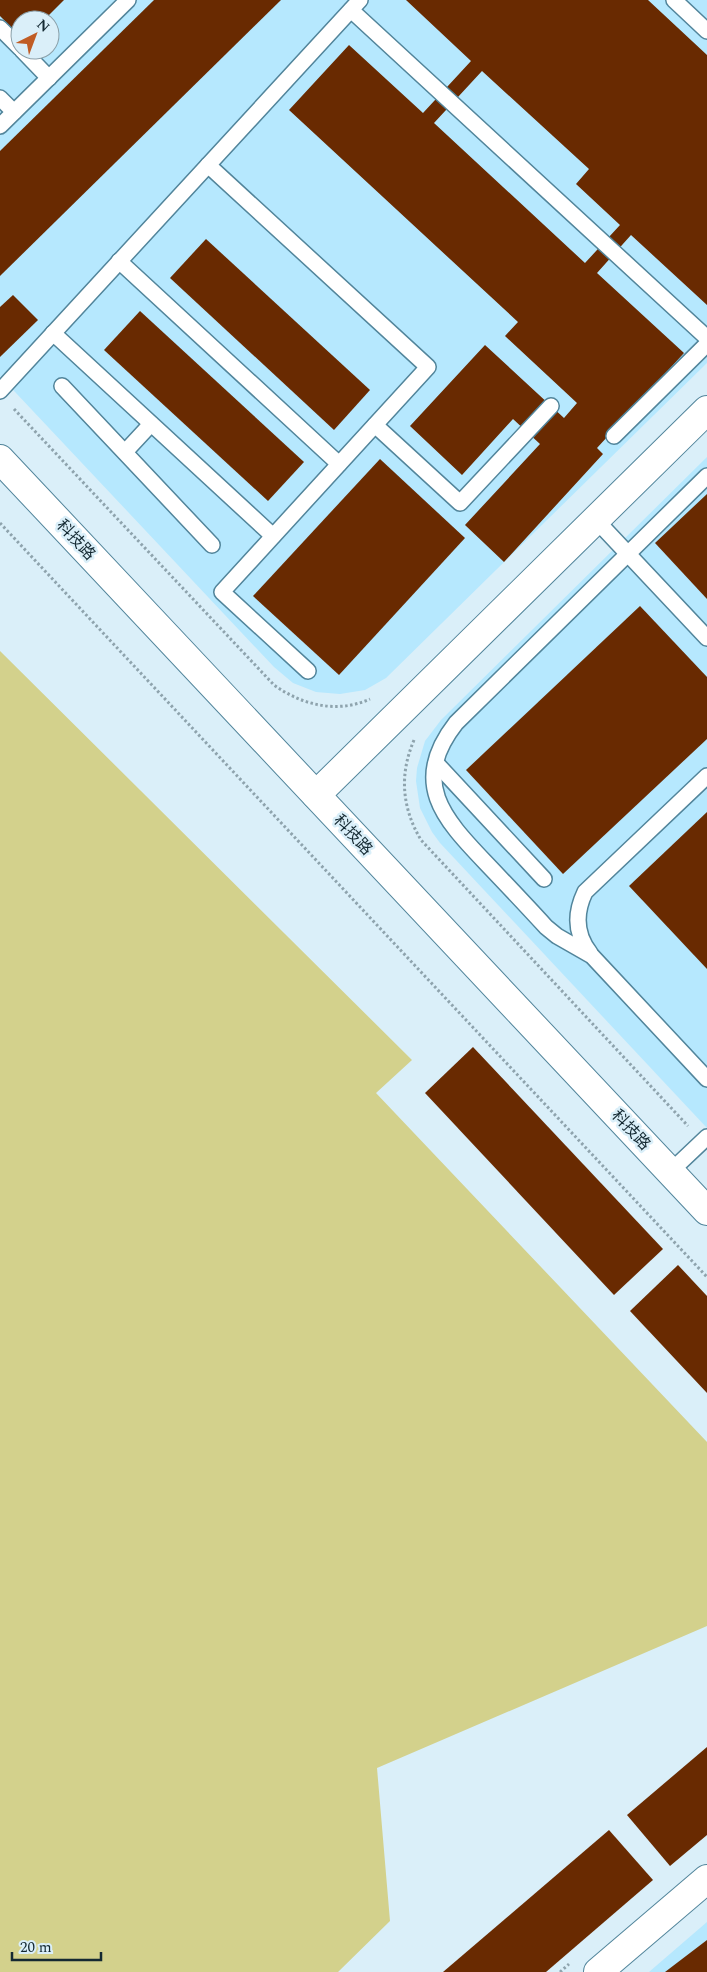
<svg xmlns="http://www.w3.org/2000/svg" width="707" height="1972" font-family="Spectral,'Noto Sans SC',serif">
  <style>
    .built { fill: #b6e8fe; fill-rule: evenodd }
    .green { fill: #d3d18c }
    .building { fill: #692a01; fill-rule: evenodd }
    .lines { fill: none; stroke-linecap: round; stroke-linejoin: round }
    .lane-casing { stroke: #52859b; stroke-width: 18 }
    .street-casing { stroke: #52859b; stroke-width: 30 }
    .path { stroke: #8ea3ad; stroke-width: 3; stroke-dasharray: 2.5 2.5; stroke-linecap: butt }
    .lane { stroke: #fff; stroke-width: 15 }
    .street { stroke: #fff; stroke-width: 28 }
    .labels { text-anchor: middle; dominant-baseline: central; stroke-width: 5; stroke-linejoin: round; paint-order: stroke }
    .street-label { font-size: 16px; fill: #142932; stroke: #daeff9 }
  </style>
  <rect width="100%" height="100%" fill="#daeff9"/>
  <g class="built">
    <path d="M0 0H707V363L386 678 365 690 340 694 316 692 293 683 274 667 0 376ZM20 20H50V50H20Z"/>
    <polygon points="707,457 707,1128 440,843 432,832 420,808 416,781 417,768 425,741 441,720"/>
    <polygon points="707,1922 707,1972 649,1972"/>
  </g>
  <polygon class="green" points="0,651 412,1060 376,1093 707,1442 707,1626 377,1768 390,1921 338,1972 0,1972"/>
  <g class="building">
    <polygon points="0,0 64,0 44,20 20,20 20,36 0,16"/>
    <polygon points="154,0 281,0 0,276 0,151"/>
    <path d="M406 0H648L707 55V305L631 235 597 273 684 353 597 448 603 454 504 562 465 525 540 444 513 419 462 475 410 426 485 345 564 418 577 403 505 336 518 322 289 110 349 45 423 113 471 61ZM482 71 589 169 576 184 620 225 585 263 434 123Z"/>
    <polygon points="206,239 370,390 334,430 170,278"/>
    <polygon points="13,295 38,320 0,357 0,307"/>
    <polygon points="140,311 304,462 268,501 104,350"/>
    <polygon points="380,459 465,538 339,675 253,596"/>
    <polygon points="707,494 707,599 655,543"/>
    <polygon points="640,606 707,677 707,739 563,874 466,770"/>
    <polygon points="707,812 707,969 629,886"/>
    <polygon points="473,1047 663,1249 614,1295 425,1093"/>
    <polygon points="678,1265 707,1296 707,1393 630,1311"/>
    <polygon points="707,1747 707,1835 670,1866 627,1815"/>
    <polygon points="609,1830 653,1880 546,1972 443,1972"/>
    <polygon points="707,1940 707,1972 665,1972"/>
  </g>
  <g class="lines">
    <defs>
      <g id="lane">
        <polyline points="674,0 707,31"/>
        <polyline points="351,10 707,338"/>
        <polyline points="0,28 20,48"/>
        <polyline points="22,50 49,78"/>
        <polyline points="0,98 14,112"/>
        <polyline points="0,126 128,0"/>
        <polyline points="208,165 428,367 222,592 308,671"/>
        <polyline points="119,261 339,464"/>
        <polyline points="53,333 273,536"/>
        <polyline points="62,386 212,545"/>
        <polyline points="0,391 360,0"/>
        <polyline points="375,425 460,503 551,406"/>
        <polyline points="614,436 707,344"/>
        <polyline points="125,452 151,424"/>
        <path d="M707 476 456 723C410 782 443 818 485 862 506 884 526 905 546 927L557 936 592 956 707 1079"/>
        <polyline points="596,520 707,638"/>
        <polyline points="436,763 544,879"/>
        <path d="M590 953C575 934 575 913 585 892L707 776"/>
        <polyline points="670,1172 707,1137"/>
      </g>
      <g id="street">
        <polyline points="0,459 707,1211"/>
        <polyline points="316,795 707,410"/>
        <polyline points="598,1972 707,1879"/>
      </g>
    </defs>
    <use href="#lane" class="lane-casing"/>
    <use href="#street" class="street-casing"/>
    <g class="path">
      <path d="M14 409 274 685C302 705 337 714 370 699"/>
      <polyline points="0,523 707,1277"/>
      <path d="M414 740C399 775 402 808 421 840L688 1126"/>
      <polyline points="560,1972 569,1964"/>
    </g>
    <use href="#lane" class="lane"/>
    <use href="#street" class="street"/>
  </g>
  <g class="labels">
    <g class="street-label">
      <text transform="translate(76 540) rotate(47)">科技路</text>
      <text transform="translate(353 835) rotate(47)">科技路</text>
      <text transform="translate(631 1130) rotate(47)">科技路</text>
    </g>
  </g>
  <g transform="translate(35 35) rotate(42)"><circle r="24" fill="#daeff9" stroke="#8ba0a9"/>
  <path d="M0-4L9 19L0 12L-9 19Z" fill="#c05c24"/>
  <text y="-8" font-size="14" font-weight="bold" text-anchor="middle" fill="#142932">N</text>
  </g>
  <path d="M12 1952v8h89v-8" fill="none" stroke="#142932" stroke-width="2.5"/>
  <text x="20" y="1952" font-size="15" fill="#142932" stroke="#daeff9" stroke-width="4" paint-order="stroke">20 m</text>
</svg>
